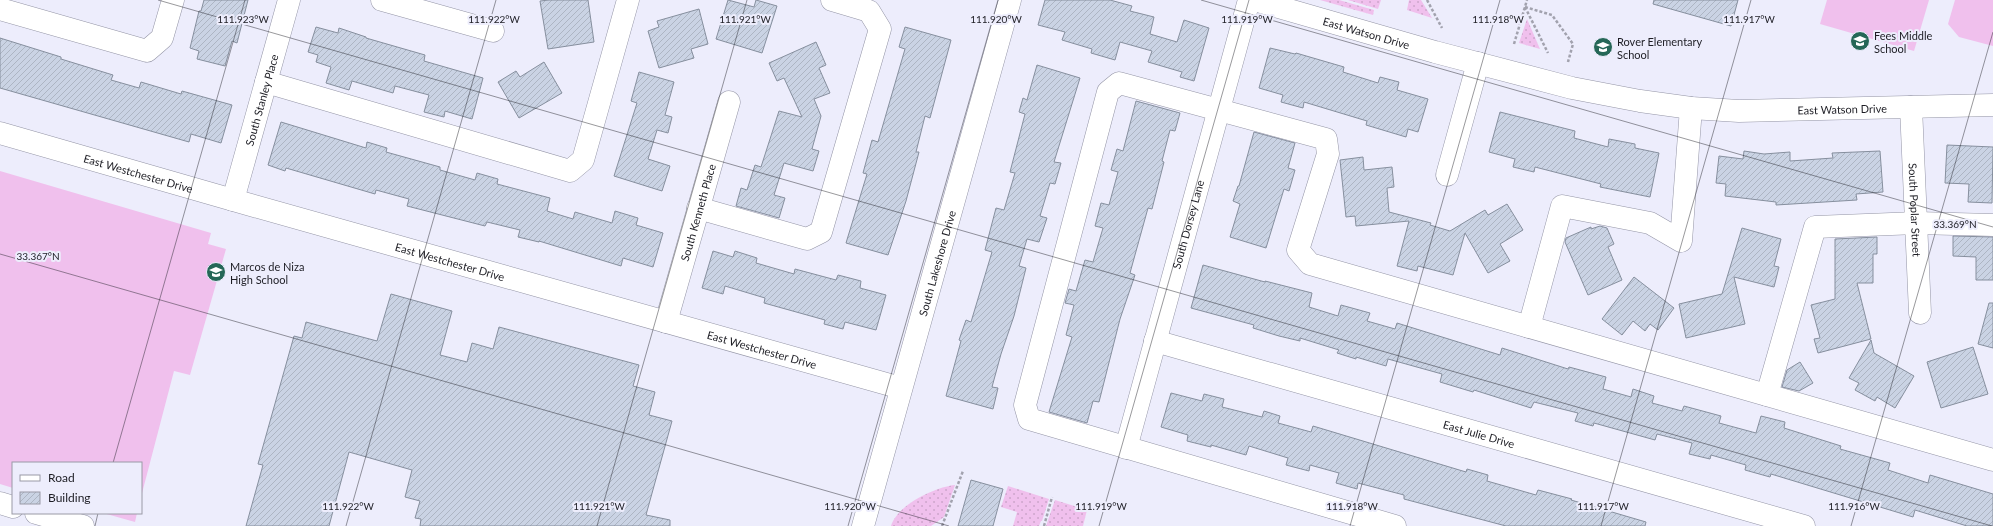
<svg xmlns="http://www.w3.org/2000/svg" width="1993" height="526" font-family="Lato,sans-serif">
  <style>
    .grass { fill: url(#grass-dots) }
    .pitch { fill: #f0c0ed }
    .building { fill: url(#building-hatch); stroke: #868f9e }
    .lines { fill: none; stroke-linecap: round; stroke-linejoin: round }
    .minor-casing { stroke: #9495a6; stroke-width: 23 }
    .path { stroke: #a2a2ae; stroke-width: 2.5; stroke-dasharray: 3 2; stroke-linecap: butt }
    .minor { stroke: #fff; stroke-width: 22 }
    .ticks { fill: none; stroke: #1d1d24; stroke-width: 1; stroke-opacity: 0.45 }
    .labels { text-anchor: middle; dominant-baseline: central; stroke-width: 4; stroke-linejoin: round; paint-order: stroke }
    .street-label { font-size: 11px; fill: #1d1d24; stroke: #ededfc }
    .poi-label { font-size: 11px; fill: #1d1d24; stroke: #ededfc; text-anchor: start }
    .ticks-label { font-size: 10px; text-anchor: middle; fill: #1d1d24; stroke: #ededfc; stroke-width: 4; stroke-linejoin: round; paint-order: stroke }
  </style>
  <defs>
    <pattern id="grass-dots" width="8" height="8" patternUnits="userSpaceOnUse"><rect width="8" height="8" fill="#f0c0ed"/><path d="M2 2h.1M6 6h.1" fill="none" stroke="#cda5cb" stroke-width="1.8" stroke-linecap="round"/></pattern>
    <pattern id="building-hatch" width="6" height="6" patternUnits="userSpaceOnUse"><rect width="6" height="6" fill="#cad3e4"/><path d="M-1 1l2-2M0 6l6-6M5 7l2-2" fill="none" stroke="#adb5c3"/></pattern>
  </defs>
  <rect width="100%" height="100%" fill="#ededfc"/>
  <g class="grass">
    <polygon points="1320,0 1339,0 1374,10 1373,15"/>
    <polygon points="1348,0 1381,0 1378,9"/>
    <polygon points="1409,0 1421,0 1432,18 1407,10"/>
    <polygon points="1527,19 1540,49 1519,43"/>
    <path d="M955 485 944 517 931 526H891C897 505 935 487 955 485Z"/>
    <polygon points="1008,486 1049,499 1042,521 1041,521 1039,526 1013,526 1017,512 1001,507"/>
    <polygon points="1055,500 1087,510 1083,526 1046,526"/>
  </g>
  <g class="pitch">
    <polygon points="1827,0 1929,0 1914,51 1820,24"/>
    <polygon points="1955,0 1993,0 1993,46 1959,37 1948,24"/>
    <polygon points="0,171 211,233 208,244 226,249 190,375 174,371 141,497 141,463 13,463 13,488 0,484"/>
    <polygon points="103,513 137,513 135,522"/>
  </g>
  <g class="building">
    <polygon points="204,0 248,0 237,43 232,41 225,66 197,59 199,51 190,48 199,11 201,11"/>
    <polygon points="549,0 588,0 594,42 548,49 540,1"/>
    <polygon points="728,0 754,7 756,0 777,6 762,53 716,39"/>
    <polygon points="1045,0 1110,0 1132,6 1130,11 1154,17 1150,34 1177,42 1184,20 1209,28 1194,81 1180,77 1182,72 1148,62 1152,51 1120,42 1115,60 1091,53 1092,49 1062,40 1065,32 1038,25"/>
    <polygon points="1654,0 1738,0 1731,26 1653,4"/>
    <polygon points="699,9 708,44 691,49 694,58 659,68 648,31 659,27 657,21"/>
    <polygon points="316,27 338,33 339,28 366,37 366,38 425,55 424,61 483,78 472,119 445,111 444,117 424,112 429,95 395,86 393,93 352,81 349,90 326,83 331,67 316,62 318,55 308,52"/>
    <polygon points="905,27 951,40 930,118 925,116 916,152 919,152 906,201 888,255 846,243 867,174 863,173 872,140 878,142 905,49 899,47"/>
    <polygon points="0,38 61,57 61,59 113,75 111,80 139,88 141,82 181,94 182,91 232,105 221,143 191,134 189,142 0,88"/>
    <polygon points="816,42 826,65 819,68 830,93 814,99 821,116 812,149 819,151 813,171 784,163 774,195 785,198 779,218 736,206 741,188 747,190 755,165 761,167 779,111 802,117 784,78 777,81 769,63"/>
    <polygon points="1270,48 1295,54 1296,53 1344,67 1343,72 1378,83 1380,77 1399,82 1397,90 1428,99 1418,132 1408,129 1406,137 1366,125 1367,121 1304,102 1303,108 1281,102 1283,95 1259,88"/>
    <polygon points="544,62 562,93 519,118 498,82 516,71 520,77"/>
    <polygon points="1037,65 1080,78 1054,162 1061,163 1055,184 1050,183 1040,216 1047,218 1039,242 1027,239 1019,266 1026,268 1014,316 1001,354 992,387 998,388 993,409 946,396 961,341 959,340 966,320 971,322 992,252 985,250 996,208 1004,210 1015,173 1010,172 1025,114 1019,112 1023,98 1027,100"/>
    <polygon points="639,72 674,82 665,115 672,117 668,133 657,130 648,159 670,166 662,191 614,176 637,103 631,101"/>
    <polygon points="1136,101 1180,113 1175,131 1170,130 1162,161 1164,162 1152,209 1148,208 1130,273 1135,275 1120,319 1099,402 1093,401 1087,423 1049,412 1072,337 1066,335 1074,305 1065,303 1069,289 1076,291 1085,260 1093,262 1103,228 1095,226 1101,203 1109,205 1118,172 1111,170 1117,149 1123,151"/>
    <polygon points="1500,112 1575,131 1574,138 1608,147 1609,139 1635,144 1635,148 1659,153 1650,197 1600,187 1601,184 1535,167 1534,172 1513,167 1515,159 1489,152"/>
    <polygon points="281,122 366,148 367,142 387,148 386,152 440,167 440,170 475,180 477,173 498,179 497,184 550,198 547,211 573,219 575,212 612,223 615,211 638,218 636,225 663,233 653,267 623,258 621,266 539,241 539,242 518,237 520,230 487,222 485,226 407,206 409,199 376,190 375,194 286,168 285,171 268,165"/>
    <polygon points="1254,132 1295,143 1288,168 1295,170 1289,191 1284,189 1266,248 1230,237 1240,204 1233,201 1238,186 1239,186"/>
    <polygon points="1947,145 1993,147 1992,203 1968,202 1969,184 1945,183"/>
    <polygon points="1744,151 1764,154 1790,152 1790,161 1833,158 1832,153 1880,151 1883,192 1856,194 1857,200 1776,205 1776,202 1725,196 1726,184 1716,183 1719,156 1743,159"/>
    <polygon points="1363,157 1364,170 1392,167 1394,187 1387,188 1389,212 1431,223 1430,225 1450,231 1485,210 1488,215 1507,204 1523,230 1500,244 1510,261 1488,273 1465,233 1453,275 1418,266 1417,271 1397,266 1409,221 1356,226 1355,216 1346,217 1340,160"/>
    <polygon points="1600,226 1607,228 1614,244 1608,247 1622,280 1588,295 1565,242 1566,238 1591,227 1591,229"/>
    <polygon points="1742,228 1781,239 1774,266 1779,267 1774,287 1734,277 1745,324 1686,338 1679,304 1722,294"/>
    <polygon points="1953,236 1993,237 1993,280 1976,280 1976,257 1953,256"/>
    <polygon points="1877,237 1877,254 1873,254 1873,283 1857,283 1871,339 1818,353 1814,339 1820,338 1811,305 1835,299 1835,239"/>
    <polygon points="713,251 733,257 735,251 757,258 756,263 794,274 795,269 836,280 838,275 861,281 860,288 886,295 876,330 845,322 843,329 824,324 825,320 764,303 765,298 725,286 723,294 702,288"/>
    <polygon points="1203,265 1265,282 1265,281 1312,293 1309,307 1338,316 1341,305 1370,313 1367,321 1395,329 1397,323 1500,355 1502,348 1568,369 1569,367 1606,377 1603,389 1631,397 1633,389 1654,396 1652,403 1682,411 1684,406 1721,416 1719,423 1756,433 1761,416 1785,422 1784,428 1841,446 1840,449 1890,463 1888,470 1928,483 1930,475 1993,494 1993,526 1967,526 1915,510 1913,517 1771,474 1770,477 1745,470 1746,465 1711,455 1710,459 1689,454 1692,443 1657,434 1655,440 1594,423 1593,426 1575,421 1578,413 1534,402 1531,408 1474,390 1473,392 1440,382 1442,374 1388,359 1386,366 1356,357 1356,359 1337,353 1339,350 1300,338 1300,341 1279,336 1253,328 1254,325 1191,308"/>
    <polygon points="1634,277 1674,308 1658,330 1650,324 1645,331 1633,321 1622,335 1602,319"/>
    <polygon points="391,294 452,311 440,355 467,362 472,343 493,349 499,327 639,365 633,386 655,392 649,415 672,421 646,515 670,520 670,526 420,526 421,519 415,518 420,501 405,497 412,470 349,452 329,526 246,526 263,465 258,464 294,336 302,338 306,322 377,341"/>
    <polygon points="1989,303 1993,303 1993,348 1978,344"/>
    <polygon points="1871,340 1874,353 1914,376 1895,408 1877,397 1875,401 1855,390 1859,383 1849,378"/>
    <polygon points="1973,347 1988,394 1941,408 1927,362"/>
    <polygon points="1800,362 1813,383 1799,391 1782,387 1787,370"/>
    <polygon points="1171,393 1202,401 1204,394 1224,399 1222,407 1262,417 1264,411 1280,416 1278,423 1311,432 1313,426 1466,472 1467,469 1488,475 1487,481 1536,495 1538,490 1572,499 1571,500 1646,522 1645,526 1506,526 1404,499 1404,495 1358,483 1357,489 1336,483 1339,473 1310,465 1309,471 1286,465 1288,458 1249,446 1246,455 1211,445 1211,447 1187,441 1188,435 1161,427"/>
    <polygon points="971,480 1003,489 993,526 958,526"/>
  </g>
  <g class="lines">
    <defs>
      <g id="minor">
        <polyline points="382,0 493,31"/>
        <path id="s1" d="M1254 0 1435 52 1572 88 1640 101 1691 108 1739 111 1993 105"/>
        <polyline points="0,9 147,51 162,38 173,0"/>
        <polyline points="266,82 570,171 583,160 628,0"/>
        <path id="s2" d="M1911 107 1920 313"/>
        <path id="s3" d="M0 133 233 200 901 388"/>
        <polyline points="1447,175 1478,63"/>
        <path id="s4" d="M233 200 289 0"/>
        <polyline points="698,208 807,239 821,232 880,29 869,11 832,0"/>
        <path id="s5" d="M666 322 729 102"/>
        <polyline points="1529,327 1562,206 1650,223 1681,241 1691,108"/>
        <path id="s6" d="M1155 341 1804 526"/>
        <polyline points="1767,395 1815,227 1917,223 1993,225"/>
        <path id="s7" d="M1126 448 1249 0"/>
        <polyline points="0,503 13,507"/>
        <polyline points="36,513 83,526"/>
        <path id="s8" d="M863 526 1010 0"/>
        <polyline points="1395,526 1029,419 1025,405 1108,92 1119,83 1326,139 1328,154 1298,250 1310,264 1993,460"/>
      </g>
    </defs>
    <use href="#minor" class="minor-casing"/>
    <g class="path">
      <polyline points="1427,0 1442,28"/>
      <polyline points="1525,7 1552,15 1573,44 1568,62"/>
      <polyline points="1525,7 1548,53"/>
      <polyline points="1514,44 1527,0"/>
      <polyline points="942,526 963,471"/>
      <polyline points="1044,526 1052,497"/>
    </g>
    <use href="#minor" class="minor"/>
  </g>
  <path class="ticks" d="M158 0 1992 526M1201 0 1993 227M0 254 949 526M113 463 245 0M95 526 98 513M346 526 496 0M597 526 747 0M848 526 998 0M1099 526 1249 0M1350 526 1500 0M1601 526 1751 0M1851 526 1993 32"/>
  <defs>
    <symbol id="school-disc" viewBox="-11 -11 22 22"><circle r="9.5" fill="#256757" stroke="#ededfc"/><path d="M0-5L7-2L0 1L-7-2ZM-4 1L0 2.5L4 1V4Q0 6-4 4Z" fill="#fff"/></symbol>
  </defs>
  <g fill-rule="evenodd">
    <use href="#school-disc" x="1849" y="30" width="22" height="22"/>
    <use href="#school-disc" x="1592" y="36" width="22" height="22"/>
    <use href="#school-disc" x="205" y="261" width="22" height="22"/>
  </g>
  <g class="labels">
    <g class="street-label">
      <text stroke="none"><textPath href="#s1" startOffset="117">East Watson Drive</textPath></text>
      <text stroke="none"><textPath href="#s4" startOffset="104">South Stanley Place</textPath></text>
      <text stroke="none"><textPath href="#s1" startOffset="602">East Watson Drive</textPath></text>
      <text stroke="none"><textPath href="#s3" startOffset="144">East Westchester Drive</textPath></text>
      <text stroke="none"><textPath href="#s2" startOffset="103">South Poplar Street</textPath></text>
      <text stroke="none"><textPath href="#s5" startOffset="114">South Kenneth Place</textPath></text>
      <text stroke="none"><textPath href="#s7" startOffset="232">South Dorsey Lane</textPath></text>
      <text stroke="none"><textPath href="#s3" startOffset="468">East Westchester Drive</textPath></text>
      <text stroke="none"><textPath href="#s8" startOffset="273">South Lakeshore Drive</textPath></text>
      <text stroke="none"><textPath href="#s3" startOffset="792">East Westchester Drive</textPath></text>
      <text stroke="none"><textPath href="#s6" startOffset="337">East Julie Drive</textPath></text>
    </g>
    <g class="poi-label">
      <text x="1874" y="35">Fees Middle<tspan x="1874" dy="13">School</tspan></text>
      <text x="1617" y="41">Rover Elementary<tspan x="1617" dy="13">School</tspan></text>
      <text x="230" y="266">Marcos de Niza<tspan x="230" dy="13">High School</tspan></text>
    </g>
  </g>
  <g class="ticks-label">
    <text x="243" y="23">111.923°W</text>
    <text x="494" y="23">111.922°W</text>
    <text x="745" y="23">111.921°W</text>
    <text x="996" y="23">111.920°W</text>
    <text x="1247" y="23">111.919°W</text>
    <text x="1498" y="23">111.918°W</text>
    <text x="1749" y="23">111.917°W</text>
    <text x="1955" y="228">33.369°N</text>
    <text x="38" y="260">33.367°N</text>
    <text x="348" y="510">111.922°W</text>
    <text x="599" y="510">111.921°W</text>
    <text x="850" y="510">111.920°W</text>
    <text x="1101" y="510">111.919°W</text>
    <text x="1352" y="510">111.918°W</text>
    <text x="1603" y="510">111.917°W</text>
    <text x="1854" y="510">111.916°W</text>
  </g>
  <rect x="12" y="462" width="130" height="52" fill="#ededfc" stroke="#9a9aa6"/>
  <rect x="20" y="475" width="20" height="6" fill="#ffffff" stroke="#9a9aa6"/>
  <text x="48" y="482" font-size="12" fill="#1d1d24">Road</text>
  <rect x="20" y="492" width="20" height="12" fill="url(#building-hatch)" stroke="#9a9aa6"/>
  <text x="48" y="502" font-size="12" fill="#1d1d24">Building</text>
</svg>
